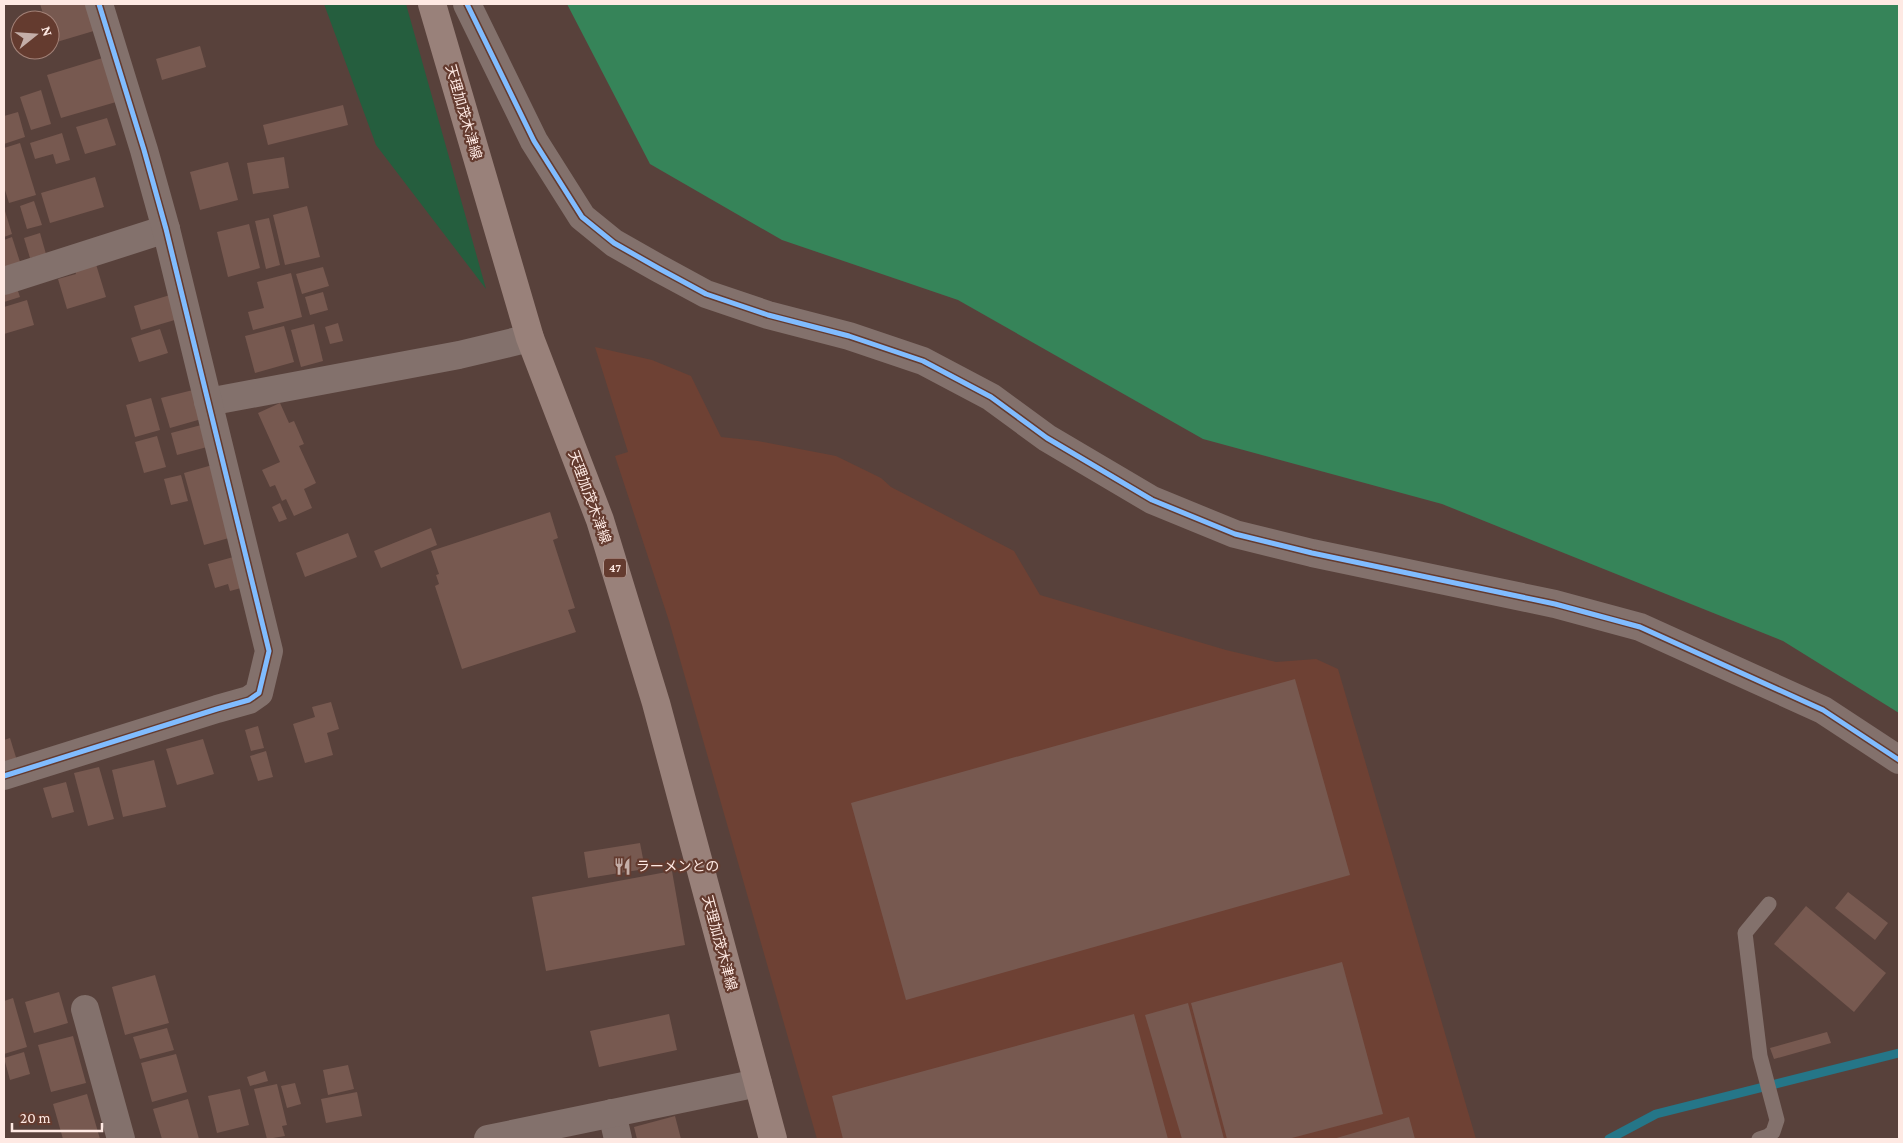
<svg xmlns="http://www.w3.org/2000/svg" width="1903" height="1143" font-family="'Crimson Pro','Noto Sans JP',serif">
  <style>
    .built { fill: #6e4134 }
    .green { fill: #255e3e }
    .forest { fill: #368459 }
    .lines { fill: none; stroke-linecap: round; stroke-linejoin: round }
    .stream { stroke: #257688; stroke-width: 9 }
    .building { fill: #775950 }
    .lane { stroke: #83716c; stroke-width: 15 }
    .street { stroke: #83716c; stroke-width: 28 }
    .primary { stroke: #99817a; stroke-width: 28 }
    .cycleway-casing { stroke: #643b2f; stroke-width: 8 }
    .cycleway { stroke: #80bcff; stroke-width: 5 }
    .labels { text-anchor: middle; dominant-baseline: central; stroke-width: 4.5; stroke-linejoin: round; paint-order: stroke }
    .shield { fill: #643b2f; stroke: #d0b5ad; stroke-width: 1 }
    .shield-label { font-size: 12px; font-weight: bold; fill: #fee9e3 }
    .street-label { font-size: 14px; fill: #fee9e3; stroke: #643b2f }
    .poi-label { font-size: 14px; fill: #fee9e3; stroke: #643b2f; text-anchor: start }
  </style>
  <rect width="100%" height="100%" fill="#58413b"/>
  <polygon class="built" points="595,347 652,360 691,376 721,437 758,441 836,456 881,478 891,487 1014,551 1040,595 1226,650 1276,662 1316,659 1338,669 1476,1139 817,1139 669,621 615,456 628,452"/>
  <polygon class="green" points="324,4 406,4 486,289 376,145"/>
  <polygon class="forest" points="567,4 1899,4 1899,713 1783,641 1442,504 1203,439 958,300 782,240 650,164"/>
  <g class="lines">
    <polyline class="stream" points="1609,1139 1656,1114 1899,1053"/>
  </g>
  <g class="building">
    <polygon points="40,4 89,4 97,30 50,44 50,20 45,20"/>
    <polygon points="200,46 206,67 162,80 156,59"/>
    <polygon points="109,56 123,100 61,118 47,75"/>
    <polygon points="41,90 51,124 31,130 20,97"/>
    <polygon points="343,105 348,125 268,145 263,125"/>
    <polygon points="18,112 25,137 4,144 4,116"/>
    <polygon points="107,118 116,145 85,154 76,127"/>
    <polygon points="62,133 70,160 56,164 53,154 35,159 30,143"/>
    <polygon points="20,143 36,195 9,203 4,187 4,148"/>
    <polygon points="284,157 289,188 253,194 247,163"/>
    <polygon points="228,162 238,200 200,210 190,172"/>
    <polygon points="95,177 104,207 50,223 41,193"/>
    <polygon points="34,201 42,225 27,229 20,206"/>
    <polygon points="307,206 320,257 285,265 273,215"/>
    <polygon points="5,211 12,234 4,237 4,212"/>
    <polygon points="269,218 280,265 266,269 255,221"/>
    <polygon points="249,224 260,268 228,277 217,232"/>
    <polygon points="40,233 46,254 30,258 24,238"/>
    <polygon points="12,237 20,262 4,267 4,240"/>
    <polygon points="95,261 106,297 67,309 58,279 76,274 74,268"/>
    <polygon points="323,267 329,286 302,294 296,274"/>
    <polygon points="291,273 302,317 253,330 248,312 264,308 257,282"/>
    <polygon points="15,282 20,297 4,302 4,286"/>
    <polygon points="323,292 328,310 310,315 305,297"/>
    <polygon points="170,295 178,319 141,330 134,306"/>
    <polygon points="27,300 34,325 4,334 4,307"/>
    <polygon points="338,323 343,341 330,344 325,327"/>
    <polygon points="314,324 323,361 301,367 291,330"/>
    <polygon points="284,326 294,362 255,373 245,336"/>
    <polygon points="160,329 168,353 139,362 131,338"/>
    <polygon points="197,389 205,418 170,428 161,398"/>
    <polygon points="151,398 160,430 135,437 126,405"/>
    <polygon points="280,403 289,423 294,421 304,444 299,446 316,483 304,489 312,508 294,516 286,499 282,501 275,485 270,487 262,470 280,462 258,413"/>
    <polygon points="205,424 211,446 177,455 171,433"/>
    <polygon points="157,436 166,467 144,473 135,442"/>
    <polygon points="216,464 236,536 204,545 184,473"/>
    <polygon points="181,475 188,501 171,505 164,479"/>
    <polygon points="280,503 287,519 279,522 272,507"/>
    <polygon points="550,512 558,538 553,540 575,608 568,610 576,632 462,669 435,586 439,584 436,575 439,574 431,551"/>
    <polygon points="431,528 437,545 381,568 374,551"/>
    <polygon points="348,533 357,557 305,577 296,553"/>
    <polygon points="237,556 241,588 230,591 228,584 215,588 208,564"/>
    <polygon points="1295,679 1350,875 906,1000 851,803"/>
    <polygon points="331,702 339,729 327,733 333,755 305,763 293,724 315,717 312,707"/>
    <polygon points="258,726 264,748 251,751 245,730"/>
    <polygon points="10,738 18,764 4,768 4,740"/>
    <polygon points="203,739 214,774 177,785 166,749"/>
    <polygon points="266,751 273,777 258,781 250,756"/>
    <polygon points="154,760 166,807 123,817 112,770"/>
    <polygon points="99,767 114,819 88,826 74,773"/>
    <polygon points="66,782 74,812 52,818 43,788"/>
    <polygon points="640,843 645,869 588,878 584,852"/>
    <polygon points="672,871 685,945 546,971 532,897"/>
    <polygon points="1848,892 1888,923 1875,940 1835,908"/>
    <polygon points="1806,906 1886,973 1854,1012 1774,944"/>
    <polygon points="1342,962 1383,1114 1288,1139 1227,1139 1191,1003"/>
    <polygon points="155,975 169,1023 125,1035 112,987"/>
    <polygon points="59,992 68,1023 34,1033 25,1002"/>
    <polygon points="13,998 27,1047 4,1054 4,1001"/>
    <polygon points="1188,1003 1224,1139 1182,1139 1145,1015"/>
    <polygon points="669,1014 677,1050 599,1067 590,1031"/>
    <polygon points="1134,1014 1168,1139 843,1139 832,1096"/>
    <polygon points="167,1028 174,1050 140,1059 133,1037"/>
    <polygon points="1827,1032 1831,1043 1774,1059 1770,1048"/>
    <polygon points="73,1036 86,1083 51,1092 38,1045"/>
    <polygon points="24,1052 30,1074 10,1080 4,1058"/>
    <polygon points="176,1054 187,1092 152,1102 141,1063"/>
    <polygon points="348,1065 354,1089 328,1095 323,1070"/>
    <polygon points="265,1071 268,1081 250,1086 247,1077"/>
    <polygon points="295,1083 301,1104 287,1108 281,1086"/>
    <polygon points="277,1084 287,1125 282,1126 285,1136 267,1139 254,1089"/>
    <polygon points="240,1089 249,1125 217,1133 208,1096"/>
    <polygon points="357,1092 362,1116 326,1123 321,1099"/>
    <polygon points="87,1094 100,1139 63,1139 53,1104"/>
    <polygon points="188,1099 199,1139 162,1139 153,1109"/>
    <polygon points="675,1116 681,1139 637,1139 634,1127"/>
    <polygon points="1409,1117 1415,1139 1333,1139"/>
  </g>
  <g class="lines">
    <polyline class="lane" points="1759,1139 1768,1136 1773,1132 1777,1120 1760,1056 1745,933 1769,904"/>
    <g class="street">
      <polyline points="467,4 534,141 582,217 614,243 658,268 706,294 768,315 849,336 923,361 991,397 1047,438 1152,500 1235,534 1312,553 1555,604 1640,627 1823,710 1899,760"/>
      <polyline points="4,281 166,229"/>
      <polyline points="208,402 459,355 530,338"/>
      <polyline points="4,776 217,709 249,700 259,693 269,651 166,229 144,150 99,4"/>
      <polyline points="85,1009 121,1139"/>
      <polyline points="612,1113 618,1139"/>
      <polyline points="488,1139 758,1083"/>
    </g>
    <polyline class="primary" points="432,4 530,338 600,520 656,703 773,1139"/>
    <defs>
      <g id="cycleway">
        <polyline points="467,4 534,141 582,217 614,243 658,268 706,294 768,315 849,336 923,361 991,397 1047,438 1152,500 1235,534 1312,553 1555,604 1640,627 1823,710 1899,760"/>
        <polyline points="4,776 217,709 249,700 259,693 269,651 166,229 144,150 99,4"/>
      </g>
    </defs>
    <use href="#cycleway" class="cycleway-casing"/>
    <use href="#cycleway" class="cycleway"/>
  </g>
  <defs>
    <symbol id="restaurant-bare" viewBox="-9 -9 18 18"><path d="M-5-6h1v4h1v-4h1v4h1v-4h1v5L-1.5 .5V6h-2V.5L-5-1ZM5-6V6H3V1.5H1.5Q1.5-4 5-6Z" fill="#c4aea8" stroke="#643b2f" stroke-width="2.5" paint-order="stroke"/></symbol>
  </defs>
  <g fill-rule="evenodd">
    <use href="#restaurant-bare" x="610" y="854" width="25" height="25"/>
  </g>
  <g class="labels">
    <rect class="shield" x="604" y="558.5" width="22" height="19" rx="4"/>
    <g class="shield-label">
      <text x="615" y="568">47</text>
    </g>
    <g class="street-label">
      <text transform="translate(464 112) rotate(74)">天理加茂木津線</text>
      <text transform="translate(590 497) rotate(70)">天理加茂木津線</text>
      <text transform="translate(720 943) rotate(75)">天理加茂木津線</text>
    </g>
    <g class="poi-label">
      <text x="636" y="866">ラーメンとの</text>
    </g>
  </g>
  <rect width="1903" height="1143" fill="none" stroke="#fee9e3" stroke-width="10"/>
  <g transform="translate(35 35) rotate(73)"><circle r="24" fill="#643b2f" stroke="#a28177"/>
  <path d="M0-4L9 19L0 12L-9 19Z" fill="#c4aea8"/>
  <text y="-8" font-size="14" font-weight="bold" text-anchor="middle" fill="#fee9e3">N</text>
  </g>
  <path d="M12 1123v8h90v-8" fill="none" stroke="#fee9e3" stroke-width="2.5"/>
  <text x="20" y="1123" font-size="15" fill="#fee9e3" stroke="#643b2f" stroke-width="4" paint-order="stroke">20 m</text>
</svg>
